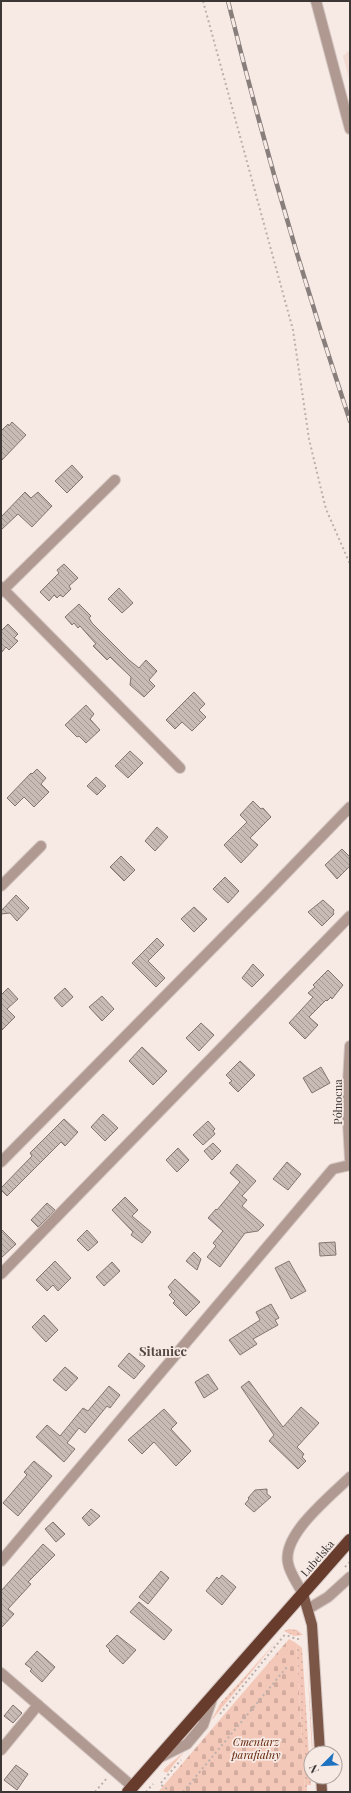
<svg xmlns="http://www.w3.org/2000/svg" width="351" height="1793" font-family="'Playfair Display',serif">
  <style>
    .built { fill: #f0dad1 }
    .grass { fill: url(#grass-dots) }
    .cemetery { fill: url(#cemetery-stones) }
    .building { fill: url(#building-back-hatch); stroke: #827571 }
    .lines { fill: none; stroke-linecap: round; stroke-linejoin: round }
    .minor-casing { stroke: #d2c5c1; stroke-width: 12 }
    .major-casing { stroke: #d2c5c1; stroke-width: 12 }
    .highway-casing { stroke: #d2c5c1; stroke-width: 14 }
    .path { stroke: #bbb0ac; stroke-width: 2; stroke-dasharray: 2 3; stroke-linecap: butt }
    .minor { stroke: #b09991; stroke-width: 10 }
    .major { stroke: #7b5546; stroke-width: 10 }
    .highway { stroke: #673c2c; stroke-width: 12 }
    .rail-casing { stroke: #887f7c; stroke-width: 4.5 }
    .rail { stroke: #f7e9e4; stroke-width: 3; stroke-dasharray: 9; stroke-linecap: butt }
    .labels { text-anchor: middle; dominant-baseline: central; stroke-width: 3.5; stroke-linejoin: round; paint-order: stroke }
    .street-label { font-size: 11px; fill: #3c3735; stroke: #f7e9e4 }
    .park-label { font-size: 11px; font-style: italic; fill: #602308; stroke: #f7e9e4 }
    .quarter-label { font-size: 13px; font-weight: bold; fill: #534844; stroke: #f7e9e4 }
  </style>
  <defs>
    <pattern id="grass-dots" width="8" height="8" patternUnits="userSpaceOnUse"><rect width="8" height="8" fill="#f4c8b8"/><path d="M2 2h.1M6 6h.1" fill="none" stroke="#d2ac9f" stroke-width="1.8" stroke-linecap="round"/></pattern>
    <pattern id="cemetery-stones" width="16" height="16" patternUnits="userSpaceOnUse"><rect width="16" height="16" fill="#f4c8b8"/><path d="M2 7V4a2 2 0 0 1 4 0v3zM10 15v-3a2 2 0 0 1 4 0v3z" fill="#d2ac9f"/></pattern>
    <pattern id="building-back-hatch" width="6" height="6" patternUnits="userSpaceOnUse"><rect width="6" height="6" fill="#c8bbb6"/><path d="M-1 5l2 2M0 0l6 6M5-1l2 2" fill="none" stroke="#a49995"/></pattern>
  </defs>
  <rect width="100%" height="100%" fill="#f7e9e4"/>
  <polygon class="built" points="350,50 350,82 343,56"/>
  <g class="grass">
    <polygon points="289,1629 297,1630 303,1635 294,1636 284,1631"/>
    <polygon points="276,1642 211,1721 220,1704"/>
    <polygon points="306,1642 313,1753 312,1753"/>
    <polygon points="296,1643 302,1648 311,1785 307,1785 307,1792 305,1792"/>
    <polygon points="184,1752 167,1773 163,1771 165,1768"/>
  </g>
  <polygon class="cemetery" points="289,1639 296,1643 305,1792 158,1792"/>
  <g class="building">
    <polygon points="12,422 26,435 1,461 1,431 8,424 9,426"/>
    <polygon points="72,465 83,477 67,493 55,481"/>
    <polygon points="25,492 31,498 38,492 52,506 32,527 18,514 1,530 1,517"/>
    <polygon points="64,564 78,578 69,586 71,589 63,597 60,595 57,598 54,595 49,601 40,592 59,573 57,570"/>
    <polygon points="119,588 133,603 122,613 108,599"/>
    <polygon points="79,604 91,616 89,618 92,623 129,660 139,668 146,660 157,671 149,680 155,686 144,697 130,685 131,677 110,657 107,660 93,646 96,644 80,626 78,628 74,623 72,625 65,617"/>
    <polygon points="8,624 18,634 14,638 18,641 9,650 6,647 1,653 1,631"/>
    <polygon points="194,692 205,704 199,710 206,717 192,731 182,722 175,729 166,720"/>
    <polygon points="86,705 94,714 90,719 100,730 86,743 79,736 77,737 65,725"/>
    <polygon points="130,751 143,763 128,778 115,766"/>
    <polygon points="37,769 46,778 41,784 49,792 34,807 24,797 15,806 7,798 31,773 32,774"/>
    <polygon points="96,777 106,786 97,795 87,786"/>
    <polygon points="253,801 261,809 263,808 271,817 250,838 258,845 241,863 224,845 247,822 240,815"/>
    <polygon points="157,827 168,837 155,851 145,841"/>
    <polygon points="342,849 350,857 350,866 337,879 325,865"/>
    <polygon points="121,856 135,870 124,881 110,867"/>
    <polygon points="225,877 239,891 228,903 213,889"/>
    <polygon points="16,895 29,908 17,921 10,913 1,914 1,911"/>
    <polygon points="323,900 334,910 333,912 334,914 322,926 308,912"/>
    <polygon points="194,907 207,919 194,932 181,919"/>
    <polygon points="157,938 164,945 148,961 165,978 156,987 132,963"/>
    <polygon points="253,964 264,975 252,987 242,978"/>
    <polygon points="328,970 343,985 332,999 331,997 327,1001 326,1000 309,1017 318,1025 305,1039 289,1023 313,997 308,993 315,987 313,985"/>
    <polygon points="8,988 18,999 7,1009 15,1017 1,1031 1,995"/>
    <polygon points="65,988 73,997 62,1007 54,998"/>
    <polygon points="102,996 114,1009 102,1021 89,1007"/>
    <polygon points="201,1023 214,1035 199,1051 186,1038"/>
    <polygon points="142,1047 167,1071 153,1085 129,1061"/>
    <polygon points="240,1061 255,1075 238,1092 229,1083 232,1081 226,1075"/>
    <polygon points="321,1067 330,1083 312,1093 303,1078"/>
    <polygon points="103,1114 118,1128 105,1141 91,1127"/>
    <polygon points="64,1119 78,1132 65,1146 61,1142 7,1196 1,1190 1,1188 32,1156 30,1153"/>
    <polygon points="208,1121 215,1129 213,1131 215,1134 203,1145 193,1135"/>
    <polygon points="213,1143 221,1151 212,1160 204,1151"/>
    <polygon points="178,1148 189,1160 177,1172 166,1160"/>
    <polygon points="287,1162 301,1174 288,1190 273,1179"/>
    <polygon points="237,1164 256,1181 242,1196 247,1200 242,1206 264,1225 258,1231 245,1233 220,1267 207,1257 216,1246 213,1243 223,1231 208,1218 216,1209 217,1210 240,1182 230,1173"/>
    <polygon points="125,1197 138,1210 132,1216 151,1232 142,1243 131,1235 133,1232 112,1210"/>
    <polygon points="47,1203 55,1210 38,1227 31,1220"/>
    <polygon points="1,1229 16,1244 1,1258"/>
    <polygon points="87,1230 98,1242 88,1251 77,1240"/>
    <polygon points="335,1242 336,1255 320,1256 319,1243"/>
    <polygon points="194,1252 201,1259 197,1270 186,1261"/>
    <polygon points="55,1261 71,1278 58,1291 53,1285 47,1291 36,1280"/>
    <polygon points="289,1261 306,1291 291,1299 275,1268"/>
    <polygon points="112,1262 120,1271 104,1286 96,1277"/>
    <polygon points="175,1279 200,1302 186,1316 173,1303 175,1301 169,1295 172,1292 168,1287"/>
    <polygon points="271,1304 279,1318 275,1320 278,1325 253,1339 257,1344 240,1355 229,1340 260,1320 256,1312"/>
    <polygon points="44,1315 58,1330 46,1342 32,1327"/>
    <polygon points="129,1353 145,1366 134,1379 118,1366"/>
    <polygon points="65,1367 78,1378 66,1391 53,1380"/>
    <polygon points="208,1374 218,1389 204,1398 195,1382"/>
    <polygon points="249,1381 283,1427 301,1407 319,1423 297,1447 304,1454 302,1457 306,1461 298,1469 269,1441 274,1435 241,1387"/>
    <polygon points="109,1386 120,1395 110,1408 107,1406 85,1433 79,1428 67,1443 75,1449 64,1462 36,1437 47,1425 60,1436 83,1408 88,1411"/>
    <polygon points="164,1409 177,1423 171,1429 191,1451 176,1466 154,1442 142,1454 128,1440"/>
    <polygon points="34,1461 52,1476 18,1516 3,1503 27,1475 24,1472"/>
    <polygon points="267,1489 267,1494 271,1497 254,1512 245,1504 249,1499 248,1498 255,1490"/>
    <polygon points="91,1509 100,1516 89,1526 82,1518"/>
    <polygon points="53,1522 65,1534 56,1542 45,1529"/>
    <polygon points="43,1544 55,1555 28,1582 31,1584 8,1609 14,1614 1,1628 1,1591"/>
    <polygon points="161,1571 169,1578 148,1604 139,1597"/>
    <polygon points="222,1575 236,1587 222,1605 206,1591 217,1577 219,1579"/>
    <polygon points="139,1602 172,1630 164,1640 130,1612"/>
    <polygon points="117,1635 136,1650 123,1664 109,1651 110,1650 106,1646"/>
    <polygon points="37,1651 55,1667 42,1682 30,1671 32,1669 25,1664"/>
    <polygon points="13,1705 22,1713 13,1723 4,1716"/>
    <polygon points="16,1765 28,1774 17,1790 4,1780"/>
  </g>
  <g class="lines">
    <defs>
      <g id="minor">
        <polyline points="316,1 350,129"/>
        <polyline points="1,587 180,768"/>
        <polyline points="1,592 115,480"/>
        <polyline points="1,886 41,846"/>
        <polyline points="350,1046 347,1102 350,1159"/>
        <polyline points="1,1162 263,897 350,807"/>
        <polyline points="1,1274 350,916"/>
        <polyline points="1,1561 333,1169 350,1165"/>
        <path d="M303 1594C298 1584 290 1574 288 1563 282 1534 331 1496 350 1477"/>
        <polyline points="308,1609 328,1597 350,1577"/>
        <polyline points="1,1673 133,1787"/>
        <polyline points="1,1750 38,1705"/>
        <polyline points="161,1757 187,1744 203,1725 212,1699"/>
      </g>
      <g id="major">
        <polyline points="303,1594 312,1625 320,1753"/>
        <polyline points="321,1777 322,1792"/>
      </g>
      <polyline id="highway" points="128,1792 350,1540"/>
    </defs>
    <use href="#minor" class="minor-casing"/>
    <use href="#major" class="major-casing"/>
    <use href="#highway" class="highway-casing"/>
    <g class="path">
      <polyline points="203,1 293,330 309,439 320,485 326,509 350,564"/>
      <polyline points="345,1567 350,1562"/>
      <polyline points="283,1636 286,1635 296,1639 302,1639"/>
      <polyline points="220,1714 283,1637"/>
      <polyline points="95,1792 107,1778"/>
      <polyline points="146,1792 153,1784"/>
      <polyline points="171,1792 160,1784 181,1760"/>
      <polyline points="183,1792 287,1667"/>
    </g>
    <use href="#minor" class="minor"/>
    <use href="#major" class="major"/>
    <use href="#highway" class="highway"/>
    <defs>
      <path id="rail" d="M228 1C263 143 304 283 350 421"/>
    </defs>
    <use href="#rail" class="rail-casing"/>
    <use href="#rail" class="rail"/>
  </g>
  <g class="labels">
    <g class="street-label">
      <text transform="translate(337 1102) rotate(-90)">Północna</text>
      <text transform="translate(317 1558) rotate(-49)">Lubelska</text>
    </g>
    <g class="park-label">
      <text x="256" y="1741">Cmentarz<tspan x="256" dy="13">parafialny</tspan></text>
    </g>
    <g class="quarter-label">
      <text x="163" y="1350">Sitaniec</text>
    </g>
  </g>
  <rect width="351" height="1793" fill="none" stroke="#3c3735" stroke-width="4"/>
  <g transform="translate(323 1765) rotate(246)"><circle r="19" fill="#f7e9e4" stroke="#aca29e"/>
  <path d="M0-3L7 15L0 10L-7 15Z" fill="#1e72c0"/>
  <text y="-6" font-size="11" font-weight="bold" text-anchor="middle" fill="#3c3735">N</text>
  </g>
</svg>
